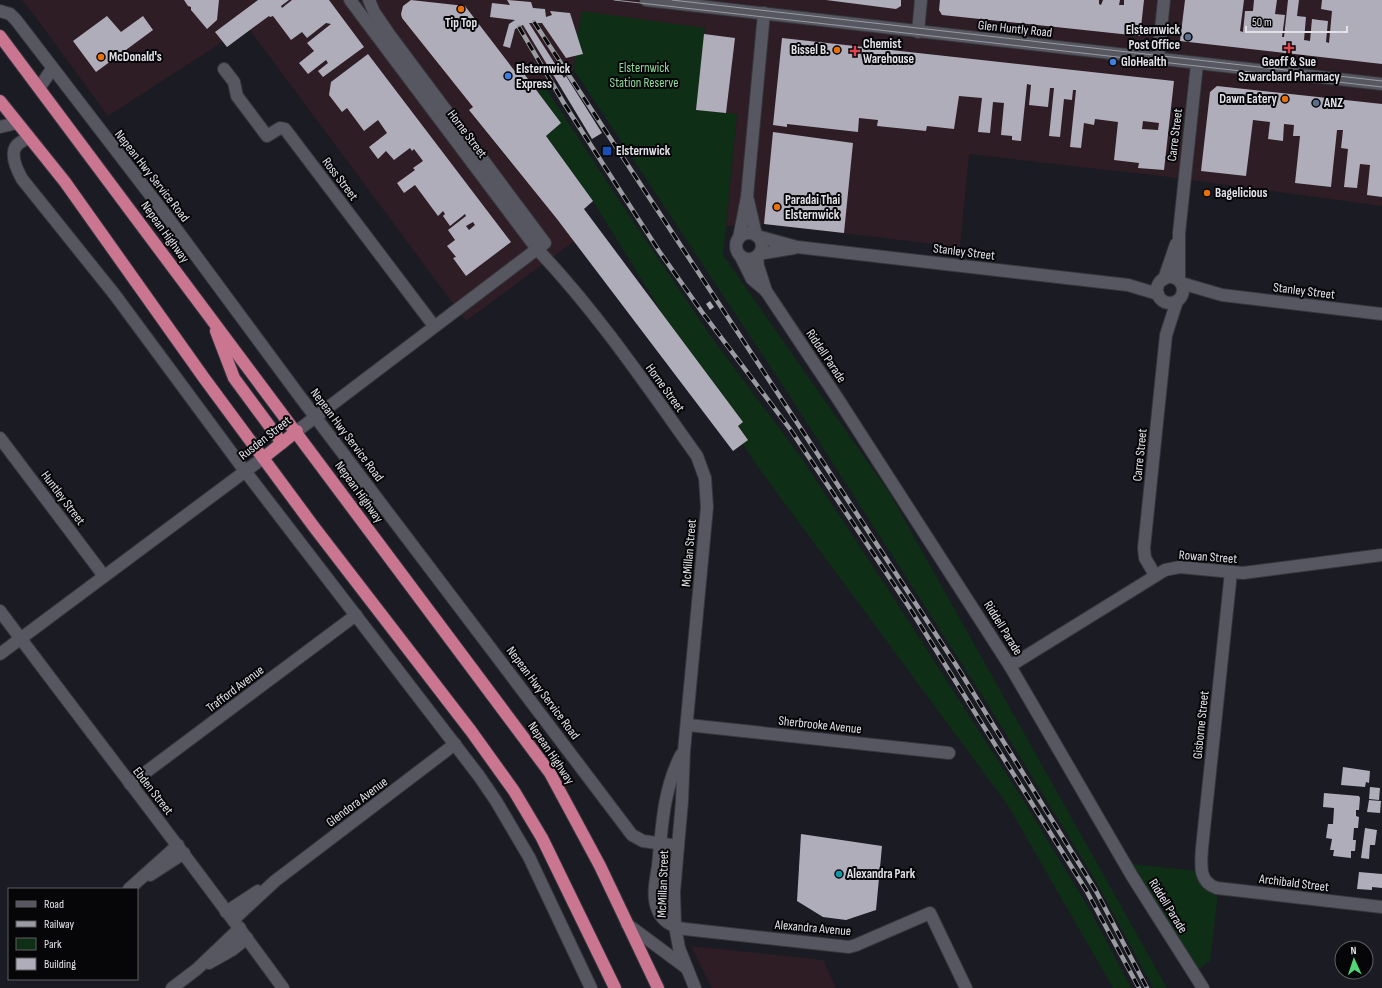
<svg xmlns="http://www.w3.org/2000/svg" width="1382" height="988" font-family="'Sofia Sans Condensed',sans-serif">
  <style>
    .commercial { fill: #2e1d25 }
    .green { fill: #0f2e16 }
    .building { fill: #afadb9; fill-rule: evenodd }
    .lines { fill: none; stroke-linecap: round; stroke-linejoin: round }
    .minor-casing { stroke: #36363d; stroke-width: 14 }
    .tertiary-casing { stroke: #36363d; stroke-width: 14 }
    .secondary-casing { stroke: #36363d; stroke-width: 14 }
    .trunk-casing { stroke: #36363d; stroke-width: 14 }
    .minor { stroke: #575761; stroke-width: 12 }
    .tertiary { stroke: #575761; stroke-width: 12 }
    .secondary { stroke: #575761; stroke-width: 12 }
    .trunk { stroke: #ca7690; stroke-width: 12 }
    .tram { stroke: #9b9ba2; stroke-width: 1 }
    .rail-casing { stroke: #9b9ba2; stroke-width: 4.5 }
    .rail { stroke: #060609; stroke-width: 3; stroke-dasharray: 9; stroke-linecap: butt }
    .food-dot { fill: #e8710a; stroke: #060609; stroke-width: 1.5 }
    .service-dot { fill: #5c6f8a; stroke: #060609; stroke-width: 1.5 }
    .health-dot { fill: #e0444e; stroke: #060609; stroke-width: 1.5 }
    .shop-dot { fill: #3f7fe0; stroke: #060609; stroke-width: 1.5 }
    .transit-dot { fill: #1a4fb4; stroke: #060609; stroke-width: 1.5 }
    .culture-dot { fill: #0f9aa8; stroke: #060609; stroke-width: 1.5 }
    .labels { text-anchor: middle; dominant-baseline: central; stroke-width: 4; stroke-linejoin: round; paint-order: stroke }
    .poi-label { font-size: 13px; font-weight: bold; fill: #e2e2e8; stroke: #060609; text-anchor: start }
    .street-label { font-size: 13px; fill: #e2e2e8; stroke: #060609 }
    .park-label { font-size: 13px; fill: #90d99b; stroke: #060609 }
  </style>
  <rect width="100%" height="100%" fill="#1b1b23"/>
  <g class="commercial">
    <polygon points="22,0 1382,0 1382,206 1161,176 969,154 960,247 764,224 726,226 737,115 696,110 705,28 576,42 574,70 538,92 522,71 469,110 510,162 512,161 574,241 466,321 247,26 108,116 31,11"/>
    <polygon points="691,946 823,960 836,988 712,988"/>
  </g>
  <g class="green">
    <polygon points="582,11 705,28 696,110 737,114 723,255 890,494 1167,988 1153,988 1097,883 987,703 789,395 574,70 576,42"/>
    <polygon points="545,87 628,214 712,338 800,456 895,600 1025,803 1091,912 1131,988 1113,988 1007,804 755,463 743,444 748,439 738,426 743,422 664,316 593,201 546,136 561,123 538,92"/>
    <path d="M1131 864 1197 871C1198 885 1205 890 1218 893L1210 961 1199 969 1184 951Z"/>
  </g>
  <g class="building">
    <polygon points="184,0 219,0 217,20 207,29 191,10 191,7 188,6"/>
    <polygon points="258,0 289,0 281,6 282,8 292,0 329,0 364,47 323,77 318,71 328,63 326,60 308,74 299,63 314,51 307,43 331,24 326,23 307,38 302,32 291,40 273,16 270,17 269,16 227,47 215,32"/>
    <polygon points="411,0 465,6 517,74 522,71 561,123 546,136 593,201 584,209 743,422 738,426 748,440 733,451 557,219 469,110 473,107 402,18 401,14 403,6"/>
    <polygon points="507,0 531,2 533,8 545,9 546,17 552,15 550,11 570,13 583,54 566,58 542,23 529,23 564,78 566,76 602,133 592,139 523,25 515,29 510,48 503,46 509,24 515,20 490,17 492,3 510,5"/>
    <polygon points="826,0 901,0 901,6 896,9"/>
    <polygon points="940,0 1099,0 1099,4 1101,5 1103,0 1120,0 1119,5 1124,5 1124,0 1144,0 1140,36 942,15 939,10"/>
    <polygon points="1185,0 1244,0 1240,31 1243,32 1245,11 1253,11 1254,0 1277,0 1275,14 1285,15 1282,37 1284,37 1288,0 1299,0 1297,16 1306,17 1304,40 1310,41 1312,19 1319,20 1328,21 1326,42 1329,43 1332,11 1321,9 1322,0 1382,0 1382,64 1180,41"/>
    <polygon points="107,16 121,32 143,16 153,30 96,72 73,41"/>
    <polygon points="704,34 735,38 726,113 696,110"/>
    <path d="M782 38 1174 81 1164 170 1138 168 1139 163 1114 160 1118 122 1095 119 1094 125 1084 123 1081 148 1070 147 1076 90H1073L1072 100 1064 99 1060 137 1049 136 1054 88H1050L1048 107 1029 105 1031 85 1027 84 1021 141 1012 140V136L1001 135 1004 103 993 102 990 133 978 132 982 98 959 96 954 129 927 126 926 131 877 126 878 120 859 118 858 132 787 124V127L773 125ZM1143 121 1159 123 1158 130 1142 129Z"/>
    <path d="M368 54 511 242 466 276 453 258 456 257 447 246 455 240 448 230 466 216 465 214 450 226 443 216 445 214 443 211 438 216 415 185 404 193 397 183 415 170 413 168 423 161 414 149 412 151 410 148 394 160 386 151 378 159 369 147 387 133 378 120 364 131 347 108 342 112 329 95 331 82ZM473 222 475 225 469 230 466 226Z"/>
    <polygon points="1217,86 1382,104 1382,197 1367,195 1370,165 1360,164 1357,188 1344,187 1348,149 1341,148 1343,130 1337,130 1331,187 1295,183 1300,136 1293,136 1294,125 1284,124 1283,141 1268,139 1270,122 1253,120 1246,176 1201,171 1210,92"/>
    <polygon points="773,132 853,143 844,233 764,224"/>
    <polygon points="710,301 714,307 710,310 706,304"/>
    <polygon points="1343,767 1370,771 1369,783 1366,782 1365,787 1341,785"/>
    <polygon points="1370,787 1380,788 1379,800 1369,799"/>
    <polygon points="1324,793 1359,796 1360,798 1359,810 1356,810 1356,816 1359,817 1358,828 1354,828 1353,840 1356,840 1355,851 1351,851 1351,858 1333,856 1334,850 1330,850 1332,839 1326,838 1328,824 1333,824 1334,808 1323,807"/>
    <polygon points="1369,800 1381,801 1380,813 1367,812"/>
    <polygon points="1365,828 1377,830 1375,845 1370,845 1369,859 1361,858"/>
    <polygon points="801,834 882,846 876,910 846,920 823,917 797,901"/>
    <polygon points="1359,872 1382,874 1382,888 1372,887 1372,890 1357,889"/>
  </g>
  <g class="lines">
    <defs>
      <g id="minor">
        <polyline points="0,11 10,14 16,20 171,222 301,398 632,835 643,841 678,846"/>
        <polyline points="918,32 921,0"/>
        <polyline points="1158,59 1164,0"/>
        <polyline points="224,69 234,82 237,96 267,136 280,128 285,129 434,326"/>
        <polyline points="39,88 52,69"/>
        <polyline points="0,127 17,123"/>
        <path d="M29 137C25 140 20 142 17 145 9 154 17 170 22 179L115 295 245 471 479 776 496 801 529 857 591 988"/>
        <polyline points="757,236 797,247 1128,285 1158,294"/>
        <path d="M537 249C597 312 647 386 697 456L705 478 707 507 684 751 682 801 674 892 675 926 679 948 695 988"/>
        <polyline points="759,254 794,248"/>
        <circle cx="1170" cy="290" r="13"/>
        <polyline points="1164,279 1176,244"/>
        <polyline points="1179,280 1179,233 1197,64"/>
        <polyline points="1181,283 1222,295 1382,314"/>
        <polyline points="0,438 104,576"/>
        <path d="M1231 572 1202 848C1201 864 1198 882 1217 888L1382 907"/>
        <polyline points="1155,575 1145,558 1144,548 1166,335 1177,301"/>
        <path d="M0 611C94 737 191 861 283 988"/>
        <polyline points="1010,666 1165,570 1180,567 1243,573 1382,555"/>
        <polyline points="688,725 949,753"/>
        <path d="M681 755C663 790 662 827 658 866 656 879 652 895 657 908 661 921 673 927 685 929L849 947 856 945 930 913 966 988"/>
        <polyline points="130,784 356,615"/>
        <polyline points="150,875 184,853"/>
        <polyline points="129,889 178,845"/>
        <polyline points="226,912 258,891"/>
        <polyline points="233,920 275,881 455,744"/>
        <polyline points="627,924 685,967"/>
        <polyline points="209,963 232,950 247,938"/>
        <polyline points="172,988 197,969 240,928"/>
      </g>
      <g id="tertiary">
        <polyline points="350,0 537,249"/>
        <polyline points="646,0 1382,84"/>
        <polyline points="748,200 756,235"/>
        <circle cx="749" cy="246" r="13"/>
        <polyline points="739,238 747,197 764,13"/>
        <polyline points="740,255 752,279 766,291"/>
        <polyline points="757,256 758,266 766,291 838,399 1010,666 1132,876 1203,988"/>
        <polyline points="297,431 545,243 389,34 374,12 369,0"/>
      </g>
      <polyline id="secondary" points="0,654 263,458"/>
      <g id="trunk">
        <polyline points="0,36 550,773 600,866 658,988"/>
        <polyline points="0,101 65,182 204,378 314,527 471,731 514,791 542,838 615,988"/>
        <polyline points="216,331 234,378 282,443"/>
        <polyline points="263,458 297,431"/>
      </g>
    </defs>
    <use href="#minor" class="minor-casing"/>
    <use href="#tertiary" class="tertiary-casing"/>
    <use href="#secondary" class="secondary-casing"/>
    <use href="#trunk" class="trunk-casing"/>
    <use href="#minor" class="minor"/>
    <use href="#tertiary" class="tertiary"/>
    <use href="#secondary" class="secondary"/>
    <use href="#trunk" class="trunk"/>
    <g class="tram">
      <polyline points="614,0 1382,87"/>
      <polyline points="672,0 1382,81"/>
    </g>
    <defs>
      <g id="rail">
        <polyline points="534,22 956,665 1096,891 1147,988"/>
        <polyline points="519,27 565,105 659,251 702,312 790,429 909,607 1086,890 1139,988"/>
      </g>
    </defs>
    <use href="#rail" class="rail-casing"/>
    <use href="#rail" class="rail"/>
  </g>
  <g class="food-dot">
    <circle cx="461" cy="9" r="4"/>
    <circle cx="837" cy="50" r="4"/>
    <circle cx="101" cy="57" r="4"/>
    <circle cx="1285" cy="99" r="4"/>
    <circle cx="1207" cy="193" r="4"/>
    <circle cx="777" cy="207" r="4"/>
  </g>
  <g class="service-dot">
    <circle cx="1188" cy="37" r="4"/>
    <circle cx="1316" cy="103" r="4"/>
  </g>
  <g class="health-dot">
    <path d="M1287 42h4v4h4v4h-4v4h-4v-4h-4v-4h4z"/>
    <path d="M853 45h4v4h4v4h-4v4h-4v-4h-4v-4h4z"/>
  </g>
  <g class="shop-dot">
    <circle cx="1113" cy="62" r="4"/>
    <circle cx="508" cy="76" r="4"/>
  </g>
  <rect class="transit-dot" x="602" y="146" width="10" height="10" rx="2"/>
  <circle class="culture-dot" cx="839" cy="874" r="4"/>
  <g class="labels">
    <g class="poi-label">
      <text x="461" y="23" text-anchor="middle">Tip Top</text>
      <text x="1180" y="30" text-anchor="end">Elsternwick<tspan x="1180" dy="15">Post Office</tspan></text>
      <text x="863" y="44">Chemist<tspan x="863" dy="15">Warehouse</tspan></text>
      <text x="829" y="50" text-anchor="end">Bissel B.</text>
      <text x="109" y="57">McDonald's</text>
      <text x="1121" y="62">GloHealth</text>
      <text x="1289" y="62" text-anchor="middle">Geoff &amp; Sue<tspan x="1289" dy="15">Szwarcbard Pharmacy</tspan></text>
      <text x="516" y="69">Elsternwick<tspan x="516" dy="15">Express</tspan></text>
      <text x="1277" y="99" text-anchor="end">Dawn Eatery</text>
      <text x="1324" y="103">ANZ</text>
      <text x="616" y="151">Elsternwick</text>
      <text x="1215" y="193">Bagelicious</text>
      <text x="785" y="200">Paradai Thai<tspan x="785" dy="15">Elsternwick</tspan></text>
      <text x="847" y="874">Alexandra Park</text>
    </g>
    <g class="street-label">
      <text transform="translate(1015 29) rotate(6)">Glen Huntly Road</text>
      <text transform="translate(467 134) rotate(53)">Horne Street</text>
      <text transform="translate(1175 135) rotate(-83)">Carre Street</text>
      <text transform="translate(152 176) rotate(52)">Nepean Hwy Service Road</text>
      <text transform="translate(340 179) rotate(53)">Ross Street</text>
      <text transform="translate(165 232) rotate(54)">Nepean Highway</text>
      <text transform="translate(964 252) rotate(7)">Stanley Street</text>
      <text transform="translate(1304 291) rotate(7)">Stanley Street</text>
      <text transform="translate(826 356) rotate(56)">Riddell Parade</text>
      <text transform="translate(665 388) rotate(54)">Horne Street</text>
      <text transform="translate(347 435) rotate(53)">Nepean Hwy Service Road</text>
      <text transform="translate(265 438) rotate(-38)">Rusden Street</text>
      <text transform="translate(1140 455) rotate(-84)">Carre Street</text>
      <text transform="translate(359 492) rotate(54)">Nepean Highway</text>
      <text transform="translate(63 498) rotate(53)">Huntley Street</text>
      <text transform="translate(689 553) rotate(-85)">McMillan Street</text>
      <text transform="translate(1208 557) rotate(4)">Rowan Street</text>
      <text transform="translate(1003 628) rotate(58)">Riddell Parade</text>
      <text transform="translate(235 689) rotate(-37)">Trafford Avenue</text>
      <text transform="translate(543 693) rotate(53)">Nepean Hwy Service Road</text>
      <text transform="translate(820 725) rotate(6)">Sherbrooke Avenue</text>
      <text transform="translate(1201 725) rotate(-84)">Gisborne Street</text>
      <text transform="translate(551 753) rotate(56)">Nepean Highway</text>
      <text transform="translate(153 791) rotate(52)">Ebden Street</text>
      <text transform="translate(357 802) rotate(-37)">Glendora Avenue</text>
      <text transform="translate(1294 883) rotate(7)">Archibald Street</text>
      <text transform="translate(663 884) rotate(-88)">McMillan Street</text>
      <text transform="translate(1168 906) rotate(58)">Riddell Parade</text>
      <text transform="translate(813 928) rotate(5)">Alexandra Avenue</text>
    </g>
    <g class="park-label">
      <text x="644" y="68">Elsternwick<tspan x="644" dy="15">Station Reserve</tspan></text>
    </g>
  </g>
  <rect x="8" y="888" width="130" height="92" fill="#060609" stroke="#5e5e62"/>
  <rect x="16" y="901" width="20" height="6" fill="#575761" stroke="#5e5e62"/>
  <text x="44" y="908" font-size="12" fill="#e2e2e8">Road</text>
  <rect x="16" y="921" width="20" height="6" fill="#9b9ba2" stroke="#5e5e62"/>
  <text x="44" y="928" font-size="12" fill="#e2e2e8">Railway</text>
  <rect x="16" y="938" width="20" height="12" fill="#0f2e16" stroke="#5e5e62"/>
  <text x="44" y="948" font-size="12" fill="#e2e2e8">Park</text>
  <rect x="16" y="958" width="20" height="12" fill="#afadb9" stroke="#5e5e62"/>
  <text x="44" y="968" font-size="12" fill="#e2e2e8">Building</text>
  <g transform="translate(1354 960) rotate(357)"><circle r="19" fill="#060609" stroke="#5e5e62"/>
  <path d="M0-3L7 15L0 10L-7 15Z" fill="#52d673"/>
  <text y="-6" font-size="11" font-weight="bold" text-anchor="middle" fill="#e2e2e8">N</text>
  </g>
  <path d="M1246 26v6h101v-6" fill="none" stroke="#e2e2e8" stroke-width="2"/>
  <text x="1252" y="26" font-size="12" fill="#e2e2e8" stroke="#060609" stroke-width="3" paint-order="stroke">50 m</text>
</svg>
